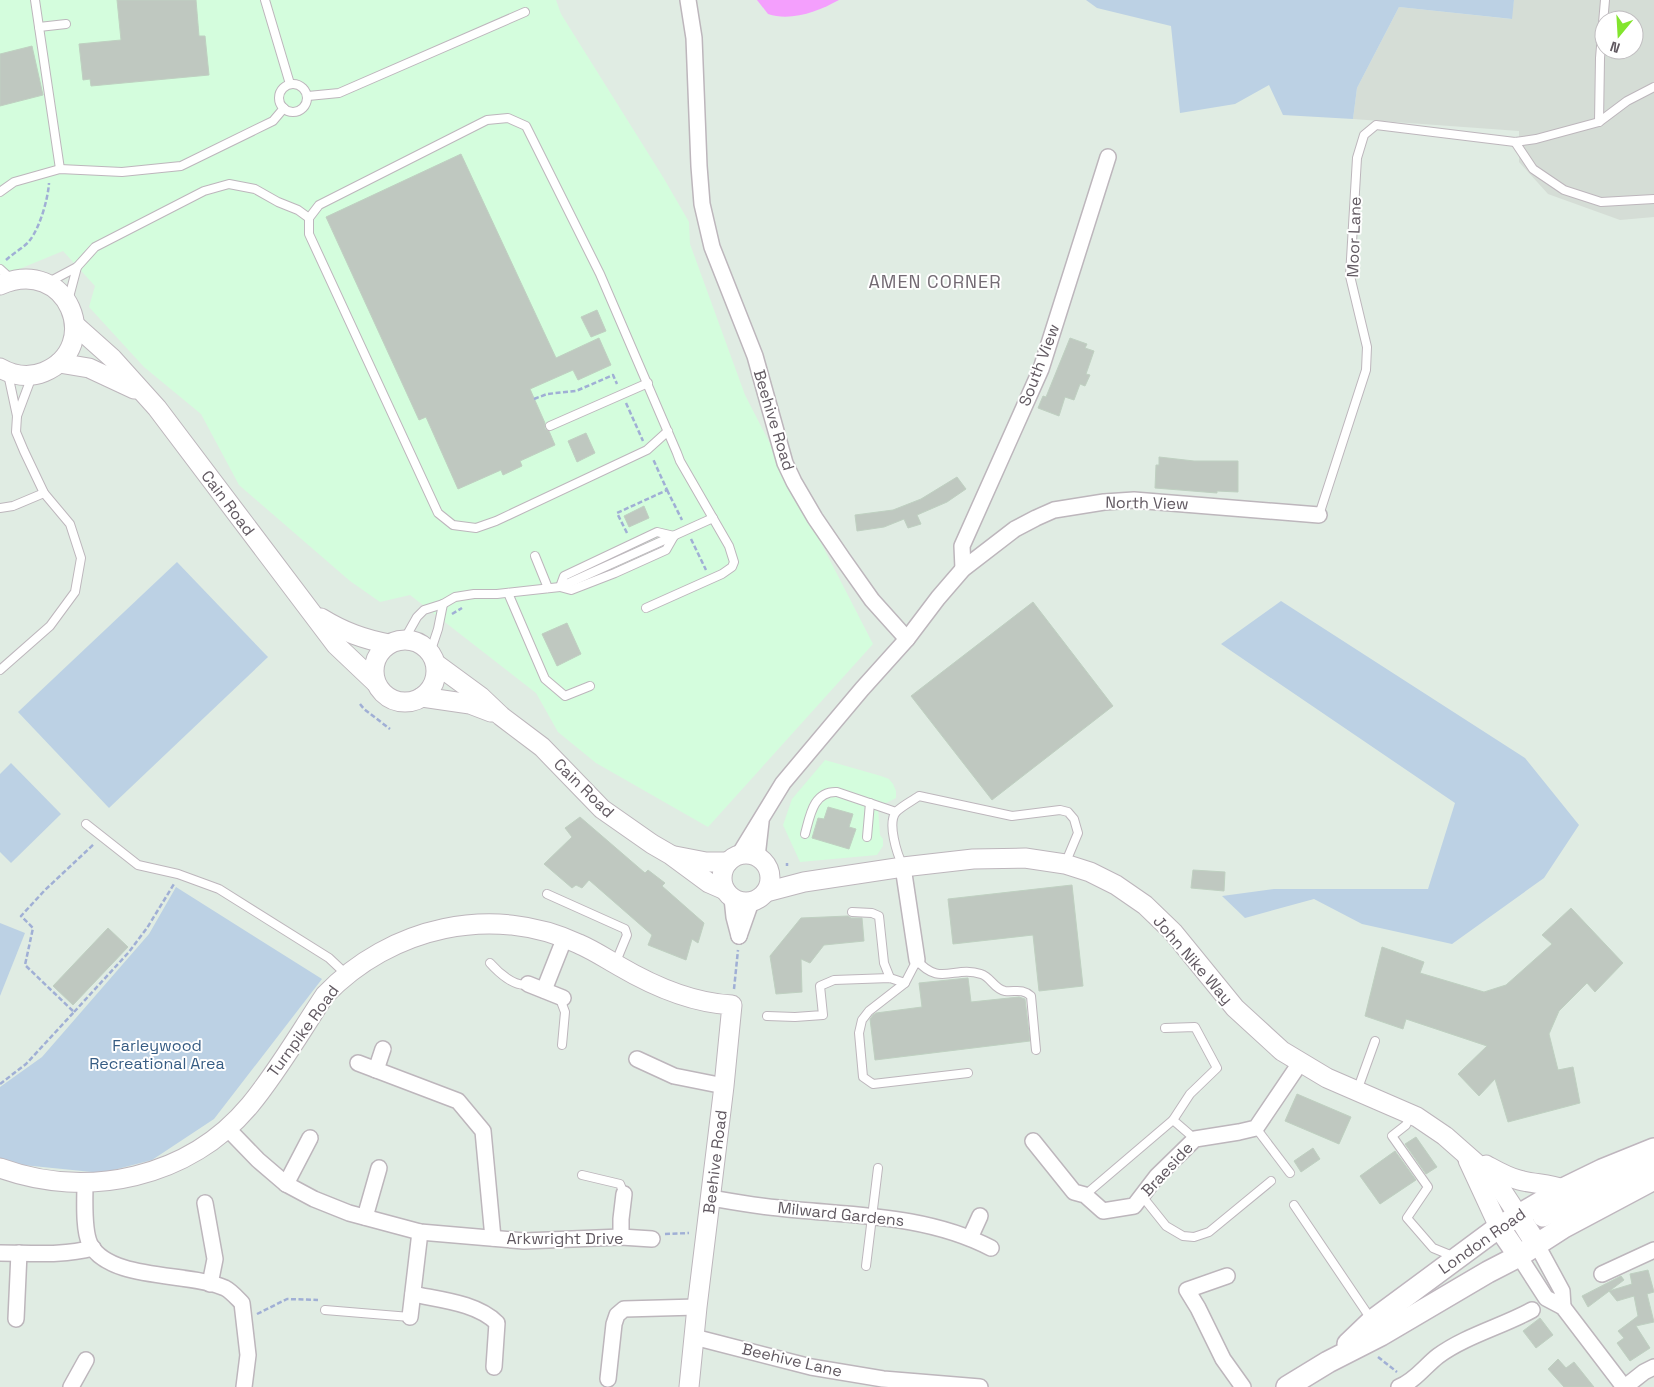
<svg xmlns="http://www.w3.org/2000/svg" width="1654" height="1387" font-family="'Space Grotesk',sans-serif">
  <style>
    .commercial { fill: #d4fddd }
    .industrial { fill: #d5ddd6; fill-rule: evenodd }
    .green { fill: #bcd1e4 }
    .water { fill: #f49ffd }
    .building { fill: #bfc8c0; stroke: #bfd0c1 }
    .lines { fill: none; stroke-linecap: round; stroke-linejoin: round }
    .service-casing { stroke: #bdb6bc; stroke-width: 10 }
    .minor-casing { stroke: #bdb6bc; stroke-width: 18 }
    .tertiary-casing { stroke: #bdb6bc; stroke-width: 21 }
    .secondary-casing { stroke: #bfb6be; stroke-width: 24 }
    .path { stroke: #a0afd5; stroke-width: 2.5; stroke-dasharray: 5 2.5; stroke-linecap: butt }
    .service { stroke: #fff; stroke-width: 8 }
    .minor { stroke: #fff; stroke-width: 15 }
    .tertiary { stroke: #fff; stroke-width: 19 }
    .secondary { stroke: #fff; stroke-width: 21 }
    .labels { text-anchor: middle; dominant-baseline: central; stroke-width: 4; stroke-linejoin: round; paint-order: stroke }
    .street-label { font-size: 16px; fill: #615961; stroke: #fff }
    .park-label { font-size: 16px; fill: #365c83; stroke: #fff }
    .neighbourhood-label { font-size: 18px; letter-spacing: 1px; fill: #736a73; stroke: #fff }
  </style>
  <rect width="100%" height="100%" fill="#e0ece3"/>
  <g class="commercial">
    <polygon points="0,0 556,0 561,14 663,177 689,222 690,244 745,395 873,644 708,827 596,763 558,732 536,693 410,595 380,602 350,581 239,485 201,414 144,367 89,307 95,286 63,251 0,277"/>
    <polygon points="825,760 881,776 889,779 893,784 896,791 896,798 878,807 880,835 883,839 883,846 877,855 800,862 783,825 792,799"/>
  </g>
  <path class="industrial" d="M1514 0H1654V217L1620 220 1548 194 1519 162V131L1353 119 1357 88 1399 7 1511 19ZM1604 20H1634V50H1604Z"/>
  <g class="green">
    <polygon points="1086,0 1514,0 1512,19 1399,7 1357,88 1353,119 1283,115 1269,85 1235,104 1180,113 1171,26 1097,8"/>
    <polygon points="177,562 268,657 109,808 18,712"/>
    <polygon points="1281,601 1525,758 1579,825 1544,878 1452,944 1362,924 1314,899 1245,918 1222,896 1274,889 1428,889 1455,803 1221,644"/>
    <polygon points="11,763 61,814 11,863 0,852 0,774"/>
    <polygon points="176,887 322,979 214,1119 152,1160 102,1173 3,1163 0,1160 0,1087 42,1057 149,934"/>
    <polygon points="0,923 25,933 0,996"/>
  </g>
  <path class="water" d="M757 0H839C819 11 791 22 768 14Z"/>
  <g class="building">
    <polygon points="117,0 196,0 199,36 205,36 209,75 91,86 90,79 83,80 79,44 121,40"/>
    <polygon points="32,46 43,95 0,106 0,54"/>
    <polygon points="461,154 556,358 599,338 611,365 578,380 573,370 530,389 545,423 545,429 549,431 555,445 520,461 522,466 503,475 501,470 458,489 426,417 419,420 326,217"/>
    <polygon points="597,310 606,331 591,337 581,317"/>
    <polygon points="1070,338 1087,344 1085,348 1094,351 1086,374 1090,375 1085,386 1080,384 1074,400 1065,397 1059,416 1038,408 1043,396 1046,397"/>
    <polygon points="586,433 595,453 577,462 568,441"/>
    <polygon points="1159,457 1194,461 1238,461 1238,492 1217,491 1217,493 1155,488 1156,465 1159,465"/>
    <polygon points="957,477 966,489 947,502 917,515 921,524 908,528 904,519 884,527 857,531 855,515 893,510 921,499"/>
    <polygon points="644,506 649,518 629,527 624,516"/>
    <polygon points="1033,602 1113,706 992,800 911,696"/>
    <polygon points="567,623 581,654 557,666 542,634"/>
    <polygon points="828,807 853,814 849,827 856,829 849,849 812,838 818,818 824,819"/>
    <polygon points="580,817 645,873 648,870 665,883 662,886 704,923 698,943 692,939 686,960 648,945 652,935 589,880 582,888 576,885 572,888 544,864 572,837 565,828"/>
    <polygon points="1193,870 1225,872 1224,891 1191,888"/>
    <polygon points="1072,885 1083,986 1039,991 1033,935 953,944 948,899"/>
    <polygon points="1571,908 1623,963 1595,992 1587,983 1559,1011 1549,1034 1558,1070 1573,1067 1580,1103 1508,1122 1495,1079 1479,1096 1458,1074 1487,1046 1406,1019 1403,1029 1365,1016 1382,947 1424,962 1420,973 1484,992 1506,985 1552,944 1542,935"/>
    <polygon points="848,916 851,918 862,918 864,941 824,945 810,963 801,959 802,992 776,994 770,956 801,918"/>
    <polygon points="108,928 128,947 73,1005 53,986"/>
    <polygon points="968,978 971,1002 1019,997 1025,999 1030,1041 875,1060 870,1019 873,1015 876,1013 922,1007 919,983"/>
    <polygon points="1297,1094 1351,1117 1339,1144 1285,1121"/>
    <polygon points="1416,1137 1437,1167 1426,1174 1405,1144"/>
    <polygon points="1313,1148 1320,1159 1301,1172 1294,1161"/>
    <polygon points="1395,1151 1416,1180 1380,1204 1360,1176"/>
    <polygon points="1648,1270 1654,1292 1647,1294 1654,1322 1636,1326 1650,1348 1630,1361 1617,1343 1624,1338 1618,1331 1638,1316 1634,1296 1617,1301 1609,1291 1632,1284 1630,1274"/>
    <polygon points="1621,1276 1624,1280 1588,1307 1582,1296"/>
    <polygon points="1540,1318 1553,1335 1536,1348 1523,1331"/>
    <polygon points="1558,1359 1566,1368 1574,1362 1594,1387 1564,1387 1548,1369"/>
  </g>
  <g class="lines">
    <defs>
      <g id="service">
        <polyline points="35,0 60,169"/>
        <polyline points="265,0 290,84"/>
        <polyline points="39,27 66,24"/>
        <circle cx="293" cy="98" r="14"/>
        <polyline points="308,96 339,93 525,12"/>
        <polyline points="1599,122 1600,58 1605,0"/>
        <polyline points="1515,142 1533,169 1564,190 1601,202 1654,199"/>
        <polyline points="0,192 14,182 60,169 122,172 181,166 273,121 284,108"/>
        <polyline points="0,269 11,279"/>
        <polyline points="47,283 77,267 95,247 204,191 229,184 255,189 278,202 298,210 309,218"/>
        <polyline points="68,301 77,267"/>
        <polyline points="17,416 32,376"/>
        <polyline points="550,426 648,383"/>
        <polyline points="0,508 13,506 44,493"/>
        <polyline points="1319,515 1366,370 1367,347 1350,276 1357,158 1364,135 1376,125 1515,142 1536,139 1599,122 1627,101 1654,87"/>
        <polyline points="535,556 548,588"/>
        <polyline points="560,587 564,576 657,532 674,536"/>
        <polyline points="560,587 571,590 615,573 666,550 674,536"/>
        <polyline points="508,593 545,679 565,696 590,686"/>
        <polyline points="646,608 722,574 732,567 734,562 729,546 680,461 677,453 600,274 526,126 508,118 487,120 319,205 309,218 309,234 438,513 453,525 476,528 496,521 647,450 668,431"/>
        <polyline points="404,640 417,617 424,610 443,604 455,597 474,594 497,594 560,587 713,518"/>
        <polyline points="430,653 438,629 443,604"/>
        <polyline points="0,670 50,626 75,592 81,558 70,524 44,493 24,451 16,432 17,416 8,374"/>
        <polyline points="86,824 138,865 178,874 219,889 329,958 347,975"/>
        <path d="M805 834C810 816 813 791 837 792L896 812"/>
        <polyline points="867,837 870,803"/>
        <path d="M903 866C897 854 887 823 896 812 902 806 912 801 919 796L1012 816 1060 810 1068 812 1074 819 1078 833 1065 864"/>
        <polyline points="547,894 625,929 627,935 615,964"/>
        <polyline points="852,912 872,913 879,916 884,963 890,978"/>
        <path d="M490 963C498 972 515 988 528 984"/>
        <polyline points="559,996 565,1012 562,1045"/>
        <polyline points="767,1016 795,1017 823,1015 820,986 834,980 890,978 905,983"/>
        <polyline points="1165,1028 1195,1027 1217,1068 1190,1094 1173,1120"/>
        <path d="M968 1073 873 1084 863 1077 859 1033 862 1020 869 1011 905 983 917 960C939 987 955 965 981 974 991 977 994 989 1005 991 1016 992 1022 988 1031 996L1036 1050"/>
        <polyline points="1357,1091 1375,1041"/>
        <polyline points="1411,1114 1406,1125 1392,1136 1428,1187 1407,1218 1433,1248 1455,1257"/>
        <polyline points="1256,1128 1290,1173"/>
        <polyline points="582,1175 620,1184 624,1194"/>
        <polyline points="1085,1195 1173,1120 1195,1139"/>
        <polyline points="1142,1196 1166,1226 1183,1236 1194,1237 1209,1232 1271,1181"/>
        <polyline points="1294,1205 1371,1319"/>
        <polyline points="866,1266 878,1168"/>
        <polyline points="325,1310 410,1317"/>
      </g>
      <g id="minor">
        <polyline points="688,0 694,38 699,166 702,204 712,247 755,356 785,463 794,482 815,518 843,559 872,600 907,639"/>
        <polyline points="963,569 962,546 1041,369 1108,157"/>
        <polyline points="739,855 783,783 862,689 907,639 938,598 963,569 1015,529 1036,518 1054,510 1104,502 1134,500 1319,515"/>
        <polyline points="757,857 761,822"/>
        <polyline points="903,867 917,960"/>
        <polyline points="732,898 734,917 739,936"/>
        <polyline points="739,936 751,902"/>
        <polyline points="528,984 563,998"/>
        <polyline points="544,990 565,937"/>
        <polyline points="637,1059 674,1076 724,1086"/>
        <polyline points="358,1063 458,1101 483,1131 493,1238"/>
        <polyline points="376,1070 383,1049"/>
        <polyline points="227,1128 258,1160 286,1184 314,1199 349,1213 420,1232 524,1241 621,1237 652,1239"/>
        <polyline points="1033,1141 1074,1192 1085,1195 1103,1211 1134,1206 1157,1176 1195,1139 1239,1132 1256,1128 1300,1063"/>
        <path d="M85 1183C85 1199 83 1230 90 1244 109 1281 190 1272 225 1288 231 1291 237 1298 242 1303L248 1355 244 1387"/>
        <polyline points="286,1184 310,1138"/>
        <path d="M711 1198C734 1202 756 1206 779 1208 851 1216 925 1214 991 1248"/>
        <polyline points="205,1203 215,1259 210,1284"/>
        <polyline points="365,1217 379,1168"/>
        <polyline points="621,1237 621,1219 624,1194"/>
        <polyline points="970,1238 980,1216"/>
        <polyline points="1537,1245 1562,1291 1563,1307"/>
        <path d="M0 1253C32 1253 62 1256 93 1248"/>
        <polyline points="1519,1256 1546,1298 1563,1307 1624,1387"/>
        <polyline points="1602,1274 1654,1250"/>
        <polyline points="1227,1276 1187,1290 1198,1308 1223,1359 1243,1387"/>
        <path d="M413 1294C441 1300 477 1303 497 1323L494 1367"/>
        <polyline points="410,1317 420,1232"/>
        <polyline points="16,1319 19,1253"/>
        <polyline points="694,1337 811,1367 883,1379 980,1387"/>
        <polyline points="608,1379 614,1324 617,1315 624,1309 697,1307"/>
        <polyline points="71,1387 86,1360"/>
        <path d="M1399 1387C1415 1381 1425 1366 1438 1356 1465 1336 1503 1326 1532 1310"/>
        <polyline points="1625,1387 1644,1372 1654,1367"/>
      </g>
      <g id="tertiary">
        <path d="M0 285C68 255 104 347 44 372 29 378 14 376 0 368"/>
        <polyline points="75,325 112,358 157,408 336,645 375,682"/>
        <polyline points="59,363 89,368 134,389"/>
        <path d="M321 618C344 632 363 639 389 644"/>
        <circle cx="405" cy="671" r="31"/>
        <polyline points="436,664 481,697 501,716 542,747 602,809 652,844 671,855 709,883 725,890"/>
        <polyline points="422,697 470,704 491,712"/>
        <circle cx="746" cy="878" r="24"/>
        <polyline points="675,856 706,862 728,862"/>
        <polyline points="766,892 804,882 903,867 973,859 1025,858 1065,864 1090,872 1116,885 1145,905 1173,932 1235,1008 1282,1051 1327,1078 1417,1117 1445,1136 1495,1180 1518,1215"/>
        <polyline points="1468,1160 1499,1227"/>
        <path d="M1486 1165C1497 1171 1507 1177 1519 1180 1534 1184 1549 1184 1563 1189"/>
        <path d="M0 1168C88 1200 189 1178 250 1105 278 1071 301 1031 325 995 390 927 493 903 579 944 593 950 605 958 619 966 653 986 692 1003 732 1005L724 1086 697 1307 689 1387"/>
      </g>
      <g id="secondary">
        <polyline points="1518,1215 1537,1245"/>
        <polyline points="1543,1216 1602,1186 1651,1167"/>
        <polyline points="1499,1227 1519,1256"/>
        <polyline points="1348,1344 1372,1321 1499,1227 1563,1189 1602,1170 1654,1149"/>
        <polyline points="1287,1387 1328,1362 1381,1335 1488,1272 1519,1256 1564,1227 1654,1179"/>
      </g>
    </defs>
    <use href="#service" class="service-casing"/>
    <use href="#minor" class="minor-casing"/>
    <use href="#tertiary" class="tertiary-casing"/>
    <use href="#secondary" class="secondary-casing"/>
    <g class="path">
      <path d="M6 260C13 253 24 248 30 240 40 227 48 199 49 183"/>
      <polyline points="534,399 547,394 576,391 613,375 617,384"/>
      <polyline points="626,403 643,441"/>
      <polyline points="667,490 682,520"/>
      <polyline points="627,533 617,513 667,490 653,459"/>
      <polyline points="691,539 706,570"/>
      <polyline points="452,614 462,608"/>
      <polyline points="360,704 364,709 390,729"/>
      <polyline points="787,866 787,863"/>
      <polyline points="734,989 738,950"/>
      <polyline points="74,1012 129,952 147,928 174,884"/>
      <polyline points="0,1084 26,1064 74,1012 25,965 33,928 21,916 45,890 94,844"/>
      <polyline points="665,1234 689,1233"/>
      <polyline points="257,1314 287,1299 318,1300"/>
      <polyline points="1378,1357 1397,1372"/>
    </g>
    <use href="#service" class="service"/>
    <use href="#minor" class="minor"/>
    <use href="#tertiary" class="tertiary"/>
    <use href="#secondary" class="secondary"/>
  </g>
  <g class="labels">
    <g class="street-label">
      <text transform="translate(1354 237) rotate(-88)">Moor Lane</text>
      <text transform="translate(1039 365) rotate(-69)">South View</text>
      <text transform="translate(774 420) rotate(73)">Beehive Road</text>
      <text transform="translate(228 503) rotate(53)">Cain Road</text>
      <text transform="translate(1147 503) rotate(1)">North View</text>
      <text transform="translate(584 788) rotate(44)">Cain Road</text>
      <text transform="translate(1193 960) rotate(49)">John Nike Way</text>
      <text transform="translate(303 1031) rotate(-54)">Turnpike Road</text>
      <text transform="translate(715 1162) rotate(-83)">Beehive Road</text>
      <text transform="translate(1167 1169) rotate(-47)">Braeside</text>
      <text transform="translate(841 1214) rotate(6)">Milward Gardens</text>
      <text x="565" y="1238">Arkwright Drive</text>
      <text transform="translate(1482 1241) rotate(-35)">London Road</text>
      <text transform="translate(792 1360) rotate(13)">Beehive Lane</text>
    </g>
    <g class="park-label">
      <text x="157" y="1045">Farleywood<tspan x="157" dy="18">Recreational Area</tspan></text>
    </g>
    <g class="neighbourhood-label">
      <text x="935" y="281">AMEN CORNER</text>
    </g>
  </g>
  <g transform="translate(1619 35) rotate(198)"><circle r="24" fill="#ffffff" stroke="#c0bdc0"/>
  <path d="M0-4L9 19L0 12L-9 19Z" fill="#82e52d"/>
  <text y="-8" font-size="14" font-weight="bold" text-anchor="middle" fill="#615961">N</text>
  </g>
</svg>
